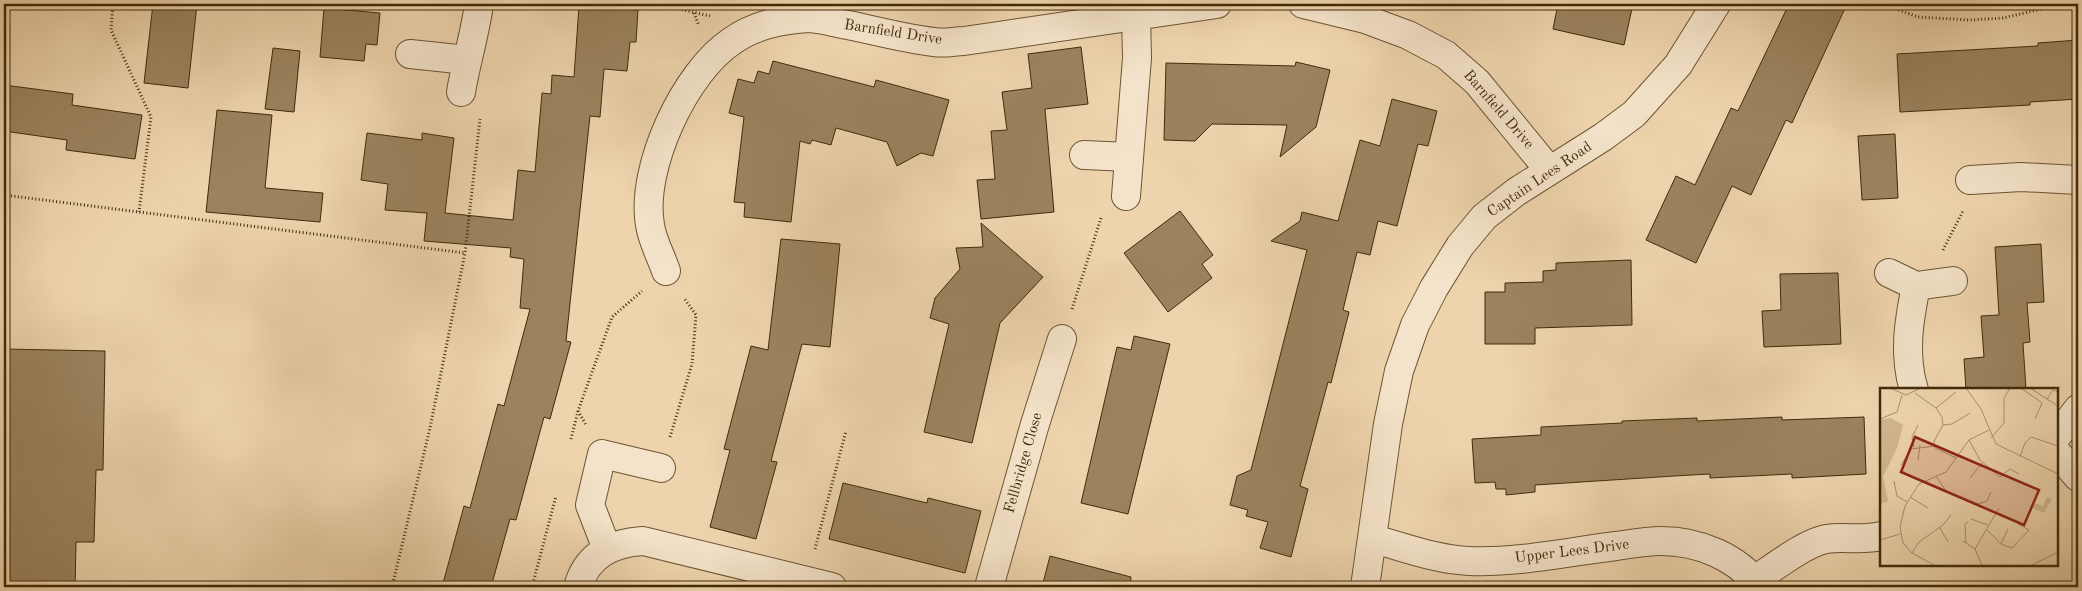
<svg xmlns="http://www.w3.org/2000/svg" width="2082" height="591" font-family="'Old Standard TT',serif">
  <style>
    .building { fill: #9b835f; stroke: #412b0a }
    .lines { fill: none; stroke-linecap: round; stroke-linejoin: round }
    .street-casing { stroke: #6c5533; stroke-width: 30 }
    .path { stroke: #412b0a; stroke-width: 3; stroke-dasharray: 1 2.5; stroke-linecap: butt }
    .street { stroke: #f4e3ca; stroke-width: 28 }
    .labels { text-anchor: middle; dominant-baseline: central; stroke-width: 4; stroke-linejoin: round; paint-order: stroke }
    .street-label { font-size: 15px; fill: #412b0a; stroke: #f4e3ca }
    .inset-road { fill: none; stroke: #a9906c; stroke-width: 1 }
    .view { fill: #8f2418; fill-opacity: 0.15; stroke: #8f2418; stroke-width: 2.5 }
    .inset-edge { fill: none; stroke: #412b0a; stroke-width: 2.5 }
  </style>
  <rect width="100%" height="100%" fill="#eed4ad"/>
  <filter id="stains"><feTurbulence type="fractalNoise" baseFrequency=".004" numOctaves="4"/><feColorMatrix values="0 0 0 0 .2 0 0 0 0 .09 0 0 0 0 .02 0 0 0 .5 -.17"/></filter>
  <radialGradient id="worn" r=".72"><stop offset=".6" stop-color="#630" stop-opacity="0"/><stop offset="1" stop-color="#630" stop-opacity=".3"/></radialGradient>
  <g class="building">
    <polygon points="153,4 197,4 188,88 144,83"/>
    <polygon points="1558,4 1633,4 1624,45 1553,29"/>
    <polygon points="1789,4 1847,4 1792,123 1786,120 1751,195 1732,186 1696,263 1646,240 1676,176 1695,185 1731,108 1738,111"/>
    <polygon points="579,6 638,10 636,42 630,42 627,71 604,69 600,117 590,116 566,341 571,342 550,419 544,417 516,520 510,519 491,587 442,587 464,506 470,508 498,404 504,406 530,309 520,308 524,259 510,257 511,248 424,241 427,213 385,210 388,184 361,180 367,133 422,140 422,133 454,138 445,213 513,220 518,170 535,172 542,93 551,94 552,75 574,77"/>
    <polygon points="324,8 380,13 377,45 366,44 364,61 320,57"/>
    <polygon points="2078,40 2078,99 2030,102 2030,105 1900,112 1897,54 2038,46 2038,43"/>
    <polygon points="1081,47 1088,104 1045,109 1054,212 981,219 977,180 995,179 991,131 1007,130 1002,92 1032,88 1028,54"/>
    <polygon points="273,48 300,51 294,112 265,109"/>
    <polygon points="773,61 874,87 876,80 949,100 933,156 921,153 897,166 887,142 836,128 831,145 812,140 810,144 800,141 791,222 744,217 745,203 734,202 744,117 729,113 738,79 754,83 758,71 769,74"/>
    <polygon points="1296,62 1330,70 1316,127 1280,157 1287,125 1212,124 1195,141 1164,140 1166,63 1295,66"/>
    <polygon points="4,85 73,94 72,105 142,115 135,159 66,150 67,140 4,131"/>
    <polygon points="1392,99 1437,111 1428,146 1418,144 1397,226 1378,221 1370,255 1357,252 1343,310 1349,312 1331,383 1328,382 1300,486 1308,489 1291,557 1260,548 1268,522 1246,516 1248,510 1230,505 1237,476 1251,470 1307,250 1271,241 1300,221 1302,212 1338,221 1360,140 1380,146"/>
    <polygon points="217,110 272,115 265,188 323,193 320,222 206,212"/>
    <polygon points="1895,134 1898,198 1862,200 1858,136"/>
    <polygon points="1180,211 1213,255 1202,264 1212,278 1168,312 1124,253"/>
    <polygon points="981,223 1043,277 1000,323 972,443 924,432 949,324 930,318 935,298 960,269 956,248 983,247"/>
    <polygon points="781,239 840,244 830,347 802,344 771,461 777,462 756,539 710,527 730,450 724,449 751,346 768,350"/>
    <polygon points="2041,244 2044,302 2027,303 2030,342 2023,343 2026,390 1966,390 1964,359 1984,357 1981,316 1999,315 1995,247"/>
    <polygon points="1631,260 1632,325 1535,328 1535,344 1485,344 1485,292 1505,292 1505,283 1543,282 1543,271 1556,270 1556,263"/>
    <polygon points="1838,273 1841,344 1764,347 1762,311 1781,310 1780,274"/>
    <polygon points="1134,336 1170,344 1128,514 1081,503 1117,347 1131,350"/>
    <polygon points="4,349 105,351 103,470 96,470 94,542 76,542 75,587 4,587"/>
    <polygon points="1782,417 1782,420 1864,417 1866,474 1792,478 1792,474 1710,478 1710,474 1674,476 1535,485 1535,492 1506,495 1506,489 1496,489 1495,482 1475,483 1472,439 1541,435 1541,427 1622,423 1622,421 1697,418 1697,421"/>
    <polygon points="843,483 927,503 928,498 981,511 965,573 829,539"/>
    <polygon points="1050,556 1131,577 1130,587 1042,587"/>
  </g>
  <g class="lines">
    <defs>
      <g id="street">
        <polyline points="1303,4 1365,19 1408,35 1446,55 1477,82 1549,170"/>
        <polyline points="410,54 467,60"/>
        <path d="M461 92C466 62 475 34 479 4"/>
        <polyline points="1084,155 1129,157"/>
        <polyline points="1970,180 2021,177 2078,180"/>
        <polyline points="1126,196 1137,58 1136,14"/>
        <path d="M666 271C661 256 652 240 650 225 640 168 685 72 732 41 755 25 780 20 807 18 820 18 835 23 848 25 877 31 905 39 934 42 944 44 955 41 964 41L1217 4"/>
        <polyline points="1889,273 1916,286 1953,281"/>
        <path d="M1914 390C1903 355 1909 320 1916 286"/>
        <polyline points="2056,437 2078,409"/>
        <polyline points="2056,452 2078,477"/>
        <path d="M1373 539C1404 547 1437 560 1469 561 1518 563 1567 552 1616 546 1630 544 1646 541 1661 541 1699 541 1737 557 1760 587"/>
        <polyline points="607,549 590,505 602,454 661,468"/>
        <path d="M1755 580C1773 568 1805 543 1826 539 1844 536 1862 541 1881 536"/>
        <path d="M578 587C587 555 612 543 643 541L832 587"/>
        <polyline points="989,587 1035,424 1062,339"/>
        <polyline points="1365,587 1388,424 1399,371 1415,325 1434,288 1460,246 1484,217 1516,192 1603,137 1634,114 1678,65 1716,4"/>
      </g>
    </defs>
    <use href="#street" class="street-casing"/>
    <g class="path">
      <polyline points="113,4 111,30 151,117 139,212"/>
      <polyline points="658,4 710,16"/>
      <polyline points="1882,4 1918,17 1970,20 2003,18 2059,5 2074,4"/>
      <polyline points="694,13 699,26"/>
      <polyline points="4,195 465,253"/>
      <polyline points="1943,250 1963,211"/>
      <polyline points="1072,309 1101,218"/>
      <polyline points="578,411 586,425"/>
      <polyline points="670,437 692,364 696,315 684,298"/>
      <polyline points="571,439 578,411 612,317 642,291"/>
      <polyline points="815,549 846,431"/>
      <polyline points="392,587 430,428 465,253 480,119"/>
      <polyline points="532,587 556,496"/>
    </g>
    <use href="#street" class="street"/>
  </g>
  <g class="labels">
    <g class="street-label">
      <text transform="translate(893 33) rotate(9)">Barnfield Drive</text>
      <text transform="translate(1498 110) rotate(49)">Barnfield Drive</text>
      <text transform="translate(1540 180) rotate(-34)">Captain Lees Road</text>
      <text transform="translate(1024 463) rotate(-74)">Fellbridge Close</text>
      <text transform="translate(1572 552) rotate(-7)">Upper Lees Drive</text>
    </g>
  </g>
  <g transform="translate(1880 388)">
    <rect width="178" height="178" fill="#eed4ad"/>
    <path d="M11 30 23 37 17 60 3 89 8 113 0 116V32ZM167 109 172 111 164 125 152 120 154 115 163 118Z" fill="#d1b791"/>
    <path class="inset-road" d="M10 0 26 7 41 0M86 0 101 21 116 56 178 86M141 0 162 15 155 31M150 0 178 18M35 5 56 20 62 29 63 37 54 53 55 60 76 70M167 11 173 2 178 4M56 20 76 4M0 31 17 24 22 7M63 37 72 36 90 25M111 50 124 35V10L130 0M89 52 100 72 120 89 130 81 139 86M34 59 32 49 38 37M140 69 145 55 151 49 178 58M38 72 40 57M21 77 31 61 55 58M56 88 66 103 98 116 107 113 111 104M90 90 102 75M14 93 17 108 27 114M30 109 48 120M91 131 108 137M60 140 68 154M106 141 121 156 132 160 149 142 138 136M0 152 20 146M83 153 95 161 102 177M86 155 85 137 88 133M121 156 128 141M95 161 119 120M32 165 39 154 63 137 71 127M54 177 32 165 23 155 20 139 25 118 39 96 66 84 89 52 109 42M152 177 178 164"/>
    <path class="view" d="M35 49 159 102 144 137 21 84Z"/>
    <rect width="178" height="178" class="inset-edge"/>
  </g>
  <rect width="2082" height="591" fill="none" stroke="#eed4ad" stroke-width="20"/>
  <rect x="5" y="5" width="2072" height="581" fill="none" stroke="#412b0a" stroke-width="2.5"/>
  <rect x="10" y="10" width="2062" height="571" fill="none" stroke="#412b0a"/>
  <rect width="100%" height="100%" filter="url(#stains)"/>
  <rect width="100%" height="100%" fill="url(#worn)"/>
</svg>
